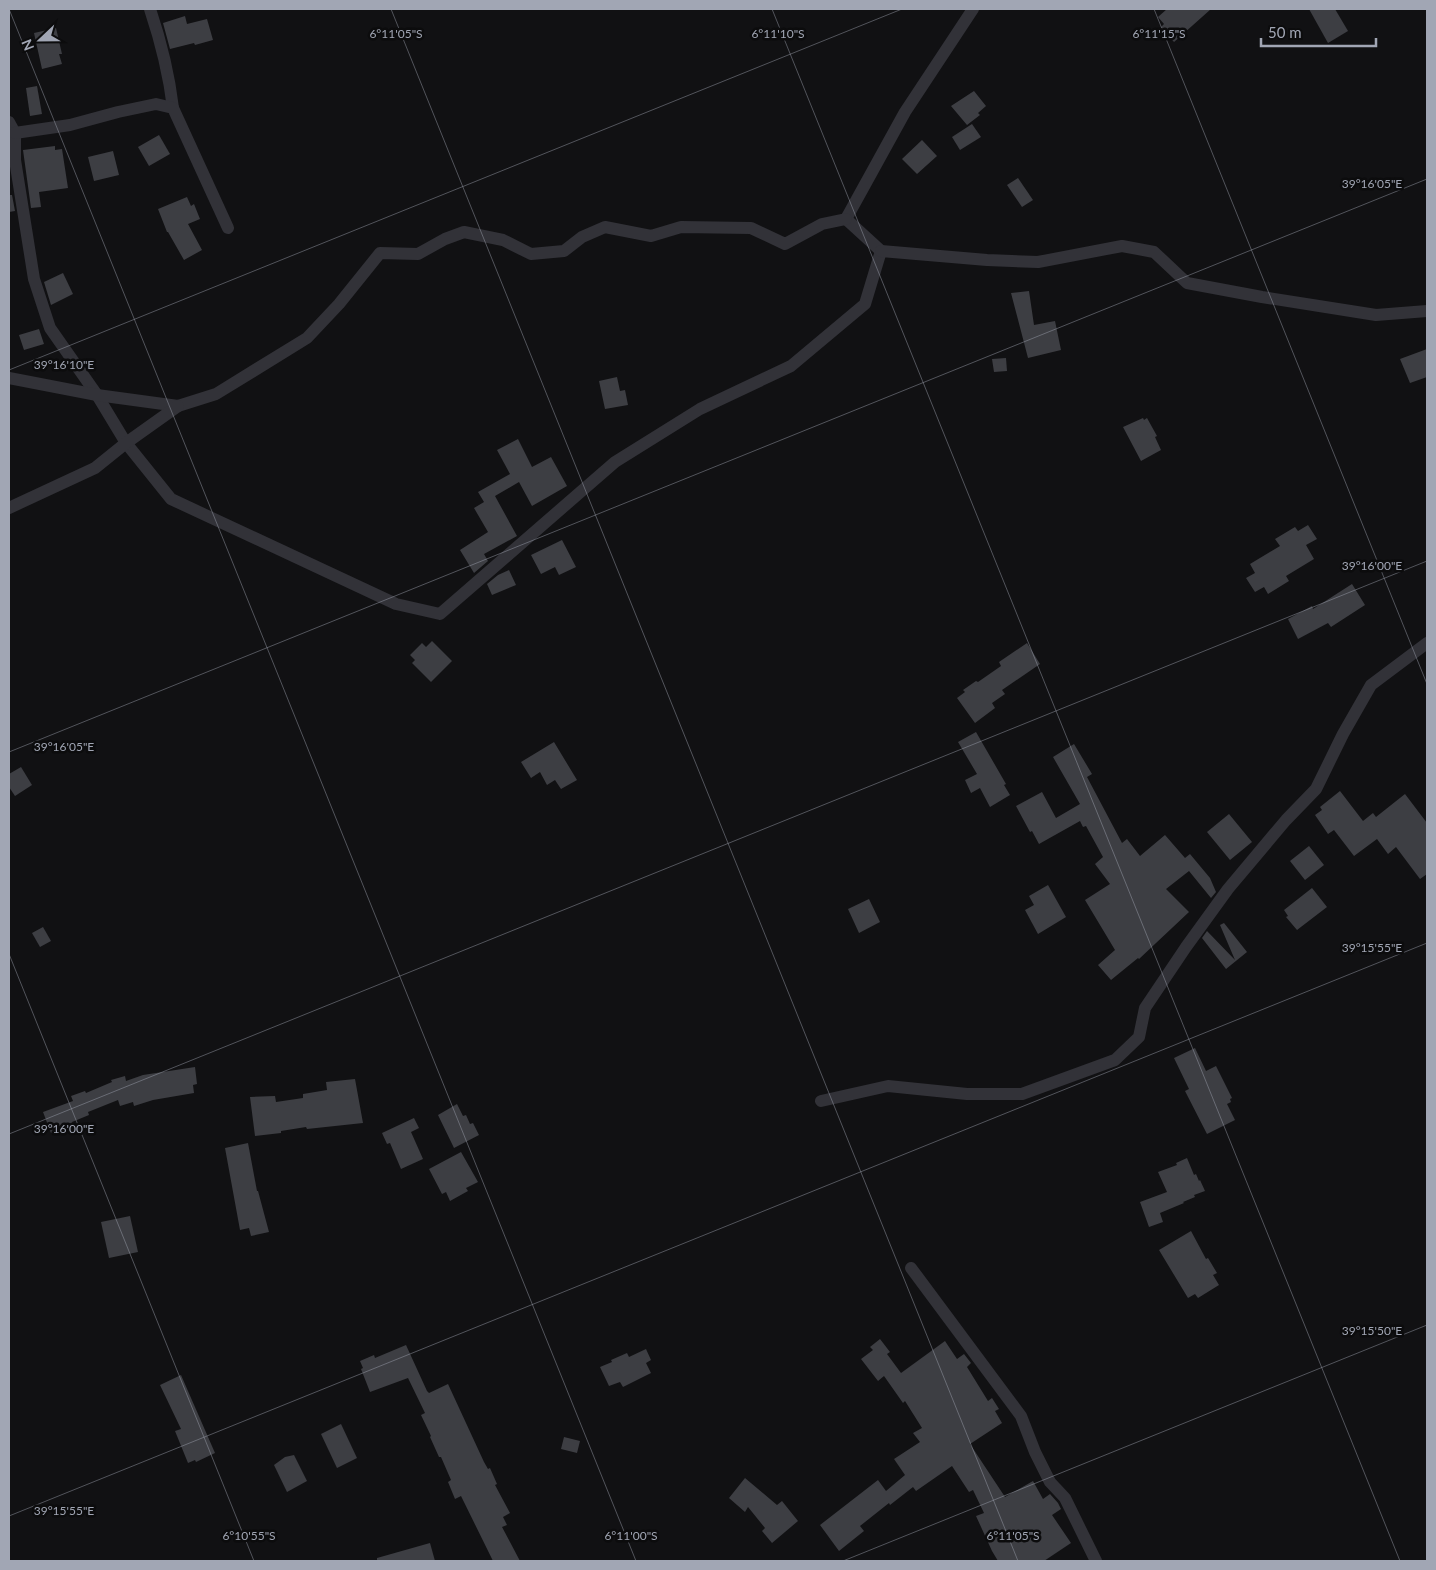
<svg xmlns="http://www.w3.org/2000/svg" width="1436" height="1570" font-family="Lato,sans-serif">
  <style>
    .building { fill: #3d3e43 }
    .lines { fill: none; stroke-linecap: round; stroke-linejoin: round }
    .street { stroke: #323238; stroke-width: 12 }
    .ticks { fill: none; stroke: #a1a6b4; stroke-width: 1; stroke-opacity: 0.45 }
    .ticks-label { font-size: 12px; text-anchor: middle; fill: #a1a6b4; stroke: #0c0c0d; stroke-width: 5; stroke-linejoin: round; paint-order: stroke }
  </style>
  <rect width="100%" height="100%" fill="#111113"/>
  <g class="building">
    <polygon points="1167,9 1211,9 1174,42 1161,27 1164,24 1158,17"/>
    <polygon points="1309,9 1335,9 1348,31 1328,43"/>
    <polygon points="185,16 187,24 207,19 213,40 195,45 194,43 170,49 163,23"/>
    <polygon points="56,28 62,54 59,54 62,64 42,69 34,33"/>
    <polygon points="37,86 42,114 30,116 26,88"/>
    <polygon points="974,91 986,106 978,113 980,115 967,125 951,106"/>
    <polygon points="972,124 981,137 960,150 952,137"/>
    <polygon points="159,135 170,154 149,166 138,147"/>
    <polygon points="922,140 937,156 917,174 902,159"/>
    <polygon points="55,146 55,150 62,149 68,188 39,192 41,207 31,208 23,150"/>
    <polygon points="113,151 119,175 94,181 88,157"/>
    <polygon points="1018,178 1033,200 1022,207 1007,185"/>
    <polygon points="9,195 12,195 15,211 9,212"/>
    <polygon points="187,197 191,206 194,204 200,219 188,224 202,250 184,260 168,232 167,232 158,209"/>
    <polygon points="63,273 73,294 51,305 44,282"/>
    <polygon points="1029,291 1034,325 1055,321 1061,350 1028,358 1011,293"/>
    <polygon points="39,329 44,344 24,350 19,335"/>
    <polygon points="1427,349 1427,377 1410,383 1400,359"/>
    <polygon points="1006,358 1007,371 994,372 992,359"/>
    <polygon points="617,377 620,391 625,390 628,405 605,409 599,381"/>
    <polygon points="1143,418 1144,420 1147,418 1157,436 1155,437 1161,450 1141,461 1123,427"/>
    <polygon points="518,439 532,467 551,457 567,486 532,506 519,482 495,496 517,536 484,554 488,561 474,573 460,550 488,532 474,508 484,502 478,492 510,474 497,450"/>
    <polygon points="1308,525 1317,539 1306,545 1314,559 1286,576 1289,581 1268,594 1264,587 1255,592 1246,578 1255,573 1250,564 1280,546 1275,539 1295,527 1298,531"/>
    <polygon points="562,540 576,567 559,575 555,567 541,574 531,555"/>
    <polygon points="509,570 516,585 492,595 487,584 498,575"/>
    <polygon points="1352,584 1365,605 1331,627 1328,623 1298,639 1288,619 1312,606 1313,609"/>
    <polygon points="432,641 452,661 431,682 412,663 415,660 410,655 422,643 426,647"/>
    <polygon points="1027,643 1040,664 1002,690 1005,694 992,703 995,708 975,723 957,698 965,692 963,690 976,681 978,682 1001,666 999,662"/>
    <polygon points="976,732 1006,784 1004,785 1010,795 990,807 980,788 971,793 965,780 977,774 958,742"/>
    <polygon points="554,742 577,780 561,789 555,780 547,785 540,772 531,778 521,762"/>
    <polygon points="1074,744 1092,774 1087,777 1122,843 1127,839 1140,856 1165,835 1185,858 1190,854 1210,878 1216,892 1211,898 1189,871 1166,889 1189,912 1139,959 1138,958 1111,980 1098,965 1115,950 1085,900 1110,884 1095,864 1103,857 1086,826 1083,827 1080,821 1039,844 1032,831 1030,832 1016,806 1042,792 1056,818 1080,804 1053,757"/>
    <polygon points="21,767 32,785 15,796 9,787 9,774"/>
    <polygon points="1340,791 1363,821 1373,813 1376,817 1405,794 1427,823 1427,874 1420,879 1396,847 1388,854 1377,839 1354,856 1334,830 1328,834 1315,815 1322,810 1320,807"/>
    <polygon points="1229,814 1252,842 1230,860 1207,832"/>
    <polygon points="1309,846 1324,865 1305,880 1290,861"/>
    <polygon points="1048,885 1066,917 1038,934 1025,910 1034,905 1029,896"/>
    <polygon points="1312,888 1327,907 1297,930 1286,917 1288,916 1284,910"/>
    <polygon points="869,899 880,922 859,933 848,909"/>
    <polygon points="1224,923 1247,952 1226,969 1202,938 1207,931 1235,960 1220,925"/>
    <polygon points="43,927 51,941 40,947 32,933"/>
    <polygon points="1195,1048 1206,1071 1216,1066 1232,1098 1230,1099 1231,1102 1227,1104 1235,1120 1207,1134 1185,1091 1189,1089 1174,1058"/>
    <polygon points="195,1067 197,1084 193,1085 194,1093 153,1100 134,1106 133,1102 120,1106 118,1100 88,1112 89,1115 72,1122 73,1125 51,1133 43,1112 73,1101 71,1096 85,1091 86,1093 112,1082 111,1080 125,1076 126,1081 143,1075"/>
    <polygon points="355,1079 363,1123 307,1129 306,1127 281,1131 281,1133 255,1136 250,1097 275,1096 276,1102 303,1098 303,1094 327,1090 326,1082"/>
    <polygon points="457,1104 463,1116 466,1115 470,1124 473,1123 479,1135 454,1148 438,1115"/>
    <polygon points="414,1118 419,1128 411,1132 423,1159 401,1169 390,1143 387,1144 382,1133"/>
    <polygon points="248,1143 257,1191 258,1191 269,1232 251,1236 249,1228 240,1230 225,1148"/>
    <polygon points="461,1152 478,1182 466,1188 468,1191 450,1201 446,1192 442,1194 429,1169"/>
    <polygon points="1187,1158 1194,1175 1196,1174 1199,1181 1200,1180 1205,1191 1194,1195 1195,1197 1183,1202 1184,1203 1160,1213 1163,1222 1149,1227 1140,1202 1167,1192 1158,1172 1177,1165 1176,1163"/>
    <polygon points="130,1216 138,1252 109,1258 101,1222"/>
    <polygon points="1191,1231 1206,1259 1208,1258 1217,1273 1213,1275 1219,1285 1198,1298 1195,1294 1188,1298 1159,1250"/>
    <polygon points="880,1339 890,1352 887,1354 901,1373 945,1341 957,1359 964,1354 971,1363 967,1367 988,1401 992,1398 999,1409 995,1411 1002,1423 970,1444 1005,1497 1033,1481 1043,1499 1050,1494 1058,1503 1061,1509 1052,1515 1071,1543 1044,1561 998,1561 992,1551 976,1516 984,1513 973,1490 969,1492 952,1466 916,1491 913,1487 890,1505 889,1503 860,1526 864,1531 839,1551 820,1525 878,1480 886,1491 905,1475 894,1459 920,1442 913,1433 922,1428 905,1401 903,1403 884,1376 878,1381 861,1359 873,1350 870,1347"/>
    <polygon points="406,1345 427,1391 429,1393 448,1384 484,1462 488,1469 490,1468 497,1484 495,1485 510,1513 503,1517 507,1525 502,1527 520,1561 493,1561 461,1496 455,1499 448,1482 451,1480 441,1457 439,1457 430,1437 431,1436 421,1415 425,1413 408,1378 370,1392 361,1369 363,1368 360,1361 374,1355 375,1358"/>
    <polygon points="646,1349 651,1360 646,1363 651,1373 623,1387 620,1382 609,1386 600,1367 612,1362 611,1360 627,1353 629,1357"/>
    <polygon points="181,1375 215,1453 196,1462 195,1460 188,1463 175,1431 181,1429 160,1385"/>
    <polygon points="341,1424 357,1458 337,1468 321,1434"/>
    <polygon points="564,1437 580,1441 577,1453 561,1449"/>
    <polygon points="294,1455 307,1481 287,1492 274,1465 285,1457"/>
    <polygon points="745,1478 777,1505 782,1501 798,1521 772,1543 762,1531 765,1528 748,1507 745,1512 729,1498"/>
    <polygon points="430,1543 435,1561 377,1561 377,1558"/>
  </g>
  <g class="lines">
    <g class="street">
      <path d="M150 9C161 42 169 74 173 108"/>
      <polyline points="9,122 15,133 15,160 34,279 50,328 97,395 126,443 171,499 396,604 440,614 615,462 700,409 791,366 865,304 881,251 846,219 905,112 973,9"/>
      <polyline points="15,133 70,125 118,112 156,104 173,108 228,228"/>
      <polyline points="881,251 987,260 1038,262 1122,246 1154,252 1187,283 1262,297 1376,315 1427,311"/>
      <polyline points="9,378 97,395 178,406 216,394 307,338 339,304 380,253 418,254 445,239 464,232 503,240 531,254 564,251 582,237 605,227 651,236 681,227 751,228 785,244 822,224 846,219"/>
      <polyline points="9,508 95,468 126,443 178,406"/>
      <polyline points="821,1101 888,1086 967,1094 1022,1094 1115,1060 1139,1037 1145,1008 1186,947 1228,889 1286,820 1316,789 1343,734 1371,685 1427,643"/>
      <polyline points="911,1268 1021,1416 1035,1452 1050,1482 1065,1498 1096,1561"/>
    </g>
  </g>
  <path class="ticks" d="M9 9 636 1561M391 9 1018 1561M772 9 1400 1561M1154 9 1427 684M9 370 902 9M9 752 1427 179M9 954 254 1561M9 1134 1427 561M9 1516 1427 943M843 1561 1427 1325"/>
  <g class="ticks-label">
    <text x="396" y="38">6°11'05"S</text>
    <text x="778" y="38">6°11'10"S</text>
    <text x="1159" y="38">6°11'15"S</text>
    <text x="1372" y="188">39°16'05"E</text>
    <text x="64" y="369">39°16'10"E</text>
    <text x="1372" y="570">39°16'00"E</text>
    <text x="64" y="751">39°16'05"E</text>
    <text x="1372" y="952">39°15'55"E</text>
    <text x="64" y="1133">39°16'00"E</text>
    <text x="1372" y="1335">39°15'50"E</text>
    <text x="64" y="1515">39°15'55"E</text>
    <text x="249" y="1540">6°10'55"S</text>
    <text x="631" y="1540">6°11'00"S</text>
    <text x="1013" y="1540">6°11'05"S</text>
  </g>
  <rect width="1436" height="1570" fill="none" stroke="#a1a6b4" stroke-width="20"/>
  <g transform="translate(40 40) rotate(248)" stroke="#0c0c0d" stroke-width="4" paint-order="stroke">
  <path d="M0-4L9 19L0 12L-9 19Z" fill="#a1a6b4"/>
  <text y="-8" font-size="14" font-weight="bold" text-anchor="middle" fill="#a1a6b4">N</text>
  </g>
  <path d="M1261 38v8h115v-8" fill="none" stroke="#a1a6b4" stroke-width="2.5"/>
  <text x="1268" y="38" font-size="15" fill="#a1a6b4" stroke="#0c0c0d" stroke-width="4" paint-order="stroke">50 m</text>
</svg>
